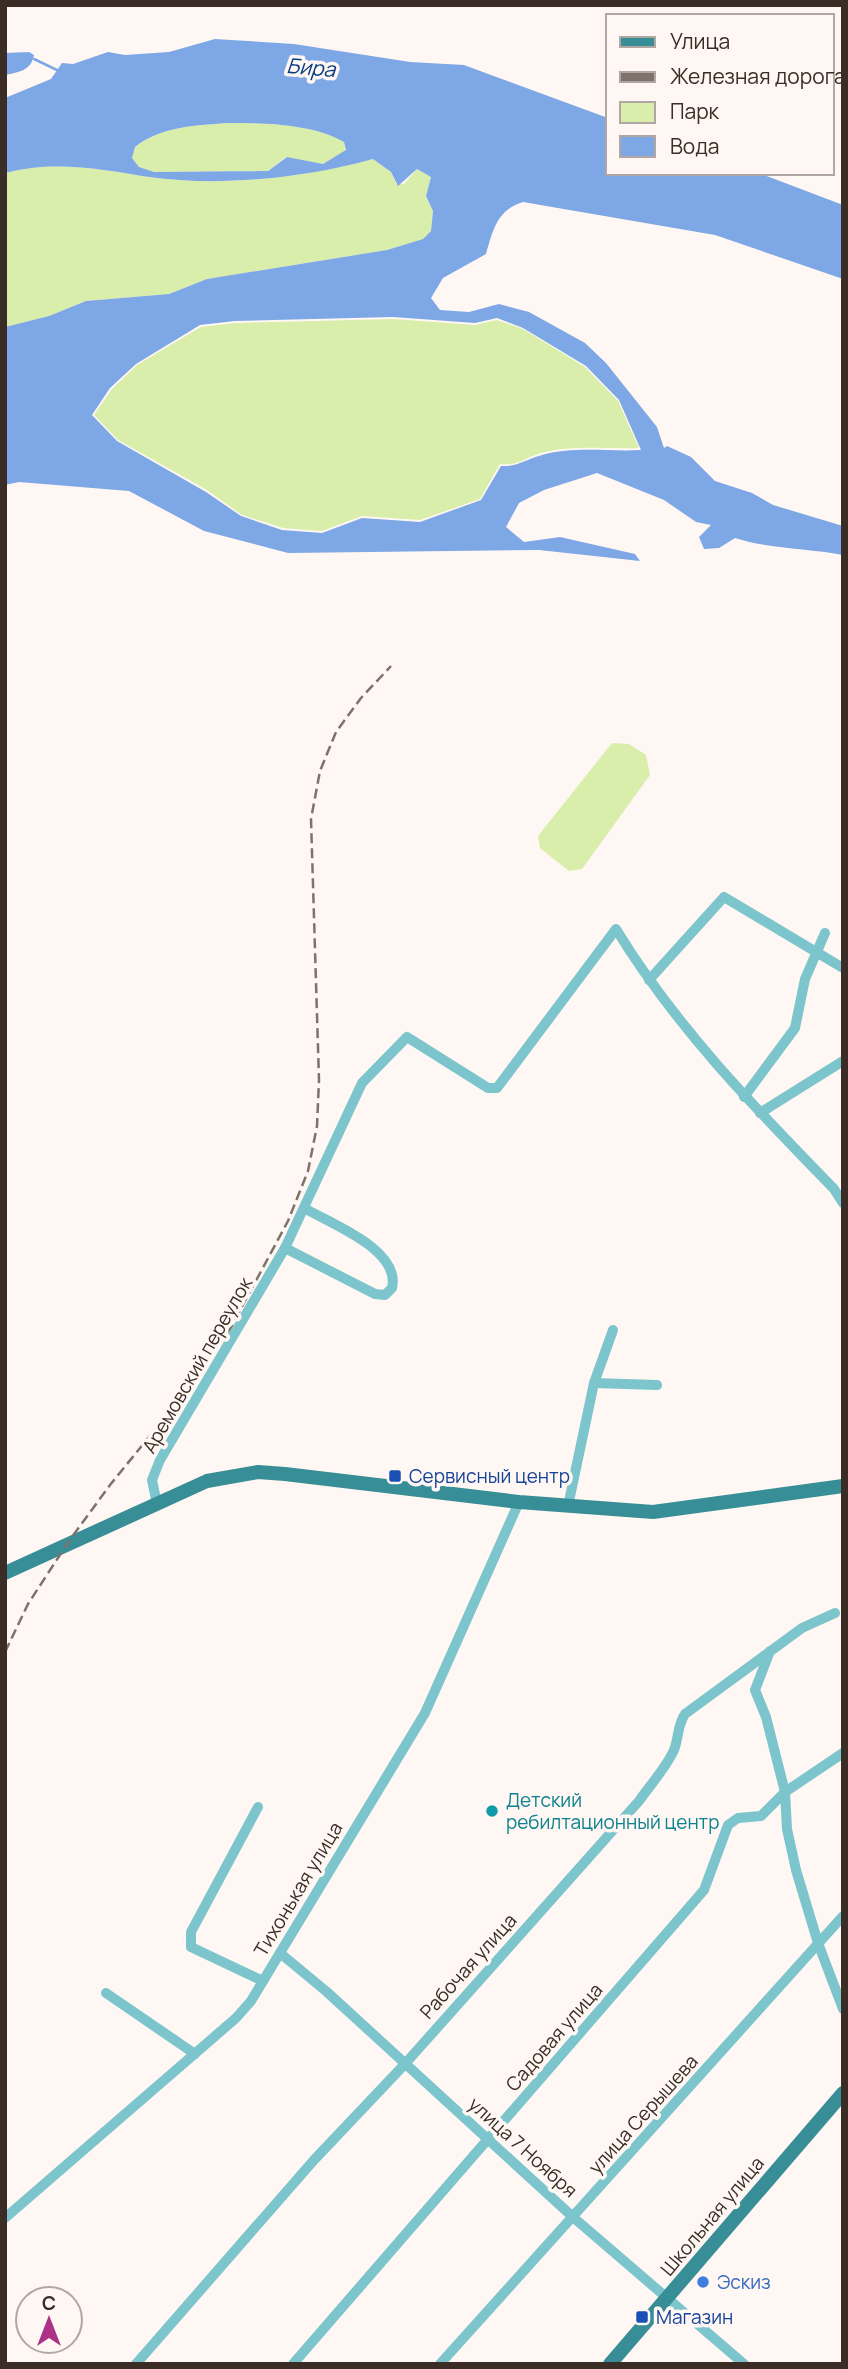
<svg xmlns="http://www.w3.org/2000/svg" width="848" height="2369" font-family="Manrope,sans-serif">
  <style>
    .green { fill: #d9eeab }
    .water { fill: #7ea7e5; fill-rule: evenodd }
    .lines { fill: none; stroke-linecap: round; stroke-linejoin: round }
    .stream { stroke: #7ea7e5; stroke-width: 2.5 }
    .minor { stroke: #7dc5cc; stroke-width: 10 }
    .major { stroke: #388e96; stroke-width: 14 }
    .rail { stroke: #7e726c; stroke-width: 2.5; stroke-dasharray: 10 5; stroke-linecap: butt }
    .transit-dot { fill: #1a4fb4; stroke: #fff7f3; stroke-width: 2.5 }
    .culture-dot { fill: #0f9aa8; stroke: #fff7f3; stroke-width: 2.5 }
    .shop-dot { fill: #3f7fe0; stroke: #fff7f3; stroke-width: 2.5 }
    .labels { text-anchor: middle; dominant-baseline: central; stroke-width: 7; stroke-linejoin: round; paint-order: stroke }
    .street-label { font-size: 19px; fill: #3b2d25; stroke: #fff7f3 }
    .transit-label { font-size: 19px; fill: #164399; stroke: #fff7f3; text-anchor: start }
    .culture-label { font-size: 19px; fill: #0d838f; stroke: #fff7f3; text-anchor: start }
    .shop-label { font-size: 19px; fill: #366cbe; stroke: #fff7f3; text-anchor: start }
    .water-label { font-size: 21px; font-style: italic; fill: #073c83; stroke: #fff7f3 }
  </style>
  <rect width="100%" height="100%" fill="#fff7f3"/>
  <g class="green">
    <path d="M230 123C266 123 313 124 344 142L346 151 323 164 286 157 268 171H258L154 172 139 167 132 158 135 147C162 126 198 125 230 123Z"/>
    <path d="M373 159 391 172 396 184H404L417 169 431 177 426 196 433 211 431 231 423 239 387 250 207 279 169 294 86 301 49 316 5 327V173C54 160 101 169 149 177 218 187 305 178 373 159Z"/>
    <path d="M393 319 475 325 497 320 523 329 585 367 618 401 639 448C608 449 571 445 541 453 523 458 520 466 500 464L480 499 420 520 362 516 322 531 283 528 242 515 207 490 118 440 94 415 112 389 137 365 201 327 235 323Z"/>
    <polygon points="612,743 629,744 646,755 650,775 582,869 569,871 540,848 538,836"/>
  </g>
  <g class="water">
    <path d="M215 39 294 44 410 62 464 65 608 118V173H759L843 205V279L715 235 523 202C497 210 493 230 486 254L443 278 431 298 440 310 469 312 499 304 529 312 585 343 606 363 657 427 664 448 667 446 691 457 715 481 752 493 773 505 843 526V555C807 548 769 549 735 538L719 548 704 549 699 537 711 525 696 522 664 500 597 473 544 490 519 503 506 527 524 542 560 537 635 554 640 561 539 550 288 553 204 531 129 491 19 482 5 485V327L49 316 86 301 169 294 207 279 387 250 423 239 431 231 433 211 426 196 431 177 417 169 398 186 391 172 373 159C305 178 219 187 149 177 101 169 54 160 5 173V98L51 79 62 63 73 64 108 52 125 55 169 52ZM230 123C265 123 313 124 344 142L346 150 323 164 287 157 268 171H258L154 172 139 167 132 158 135 147C161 126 198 125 230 123ZM393 317 475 323 497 318 523 328 586 366 619 400 641 450C609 452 574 446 542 455 526 459 518 467 501 466L481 500 420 522 362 518 322 533 282 530 241 516 206 492 117 441 92 415 110 388 136 364 200 325 235 321Z"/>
    <path d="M29 52 34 55C31 71 19 72 5 75V53Z"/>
  </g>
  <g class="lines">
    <polyline class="stream" points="34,59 59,71"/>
    <g class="minor">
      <polyline points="649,980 724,897 843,968"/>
      <polyline points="744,1097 795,1028 805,979 825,933"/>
      <polyline points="760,1113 843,1061"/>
      <path d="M285 1248 375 1294 385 1295 392 1288C401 1250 332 1224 304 1208"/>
      <polyline points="594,1383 613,1330"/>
      <path d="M157 1504 152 1480 160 1460 285 1248 362 1083 407 1037 488 1088H497L616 929C675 1026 755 1108 834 1189L843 1203"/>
      <polyline points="568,1506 594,1383 657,1385"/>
      <polyline points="770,1651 755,1690 766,1717 785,1792 787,1829 796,1870 818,1943 843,2009"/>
      <polyline points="258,1807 191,1932 191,1947 263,1981"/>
      <polyline points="280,1953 327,1992 574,2218 744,2364"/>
      <polyline points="106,1993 195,2054"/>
      <polyline points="5,2218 236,2018 251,2001 425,1713 519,1502"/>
      <path d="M136 2364 314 2160 404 2065 639 1801C650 1785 666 1768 674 1750 679 1737 677 1726 685 1714L802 1628 835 1613"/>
      <polyline points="293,2364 704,1890 728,1825 738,1818 761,1816 785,1792 843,1753"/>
      <polyline points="440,2364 843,1916"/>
    </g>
    <g class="major">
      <polyline points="5,1573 207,1481 258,1472 285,1474 519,1502 653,1512 843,1486"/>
      <polyline points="610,2364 843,2093"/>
    </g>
    <polyline class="rail" points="5,1652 28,1604 69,1541 110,1485 188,1389 230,1329 288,1221 308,1171 317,1126 319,1080 311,819 320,771 336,732 361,698 391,666"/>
  </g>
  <g class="transit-dot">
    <rect x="388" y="1469" width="14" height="14" rx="3.5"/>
    <rect x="635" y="2310" width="14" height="14" rx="3.5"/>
  </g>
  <circle class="culture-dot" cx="492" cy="1811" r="7"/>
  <circle class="shop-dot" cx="703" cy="2282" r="7"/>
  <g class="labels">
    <g class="street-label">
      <text transform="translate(197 1365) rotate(-60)">Аремовский переулок</text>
      <text transform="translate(298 1889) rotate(-59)">Тихонькая улица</text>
      <text transform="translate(468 1966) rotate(-48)">Рабочая улица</text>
      <text transform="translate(554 2037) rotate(-49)">Садовая улица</text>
      <text transform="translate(643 2114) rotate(-48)">улица Серышева</text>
      <text transform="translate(523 2147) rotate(42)">улица 7 Ноября</text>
      <text transform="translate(712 2216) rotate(-50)">Школьная улица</text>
    </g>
    <g class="transit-label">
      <text x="409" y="1476">Сервисный центр</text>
      <text x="656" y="2317">Магазин</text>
    </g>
    <g class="culture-label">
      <text x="506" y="1800">Детский<tspan x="506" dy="22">ребилтационный центр</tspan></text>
    </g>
    <g class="shop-label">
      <text x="717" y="2282">Эскиз</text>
    </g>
    <g class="water-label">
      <text transform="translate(311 67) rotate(5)">Бира</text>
    </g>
  </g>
  <rect width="848" height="2369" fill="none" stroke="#3b2d25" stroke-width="14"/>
  <rect x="606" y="14" width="228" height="161" fill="#fff7f3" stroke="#b1a6a1" stroke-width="2"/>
  <rect x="620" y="37" width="35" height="10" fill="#388e96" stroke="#b1a6a1" stroke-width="2"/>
  <text x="670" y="49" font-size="21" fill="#3b2d25">Улица</text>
  <rect x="620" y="72" width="35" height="10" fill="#7e726c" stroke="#b1a6a1" stroke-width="2"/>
  <text x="670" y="84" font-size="21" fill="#3b2d25">Железная дорога</text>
  <rect x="620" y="102" width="35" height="21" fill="#d9eeab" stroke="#b1a6a1" stroke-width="2"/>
  <text x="670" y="119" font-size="21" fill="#3b2d25">Парк</text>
  <rect x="620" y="136" width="35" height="21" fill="#7ea7e5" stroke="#b1a6a1" stroke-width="2"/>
  <text x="670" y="154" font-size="21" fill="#3b2d25">Вода</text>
  <g transform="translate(49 2320)"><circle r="33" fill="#fff7f3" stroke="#b1a6a1" stroke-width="2"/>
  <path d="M0-5L12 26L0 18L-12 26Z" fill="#ab3287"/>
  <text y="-10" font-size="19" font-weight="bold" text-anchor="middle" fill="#3b2d25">С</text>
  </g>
</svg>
